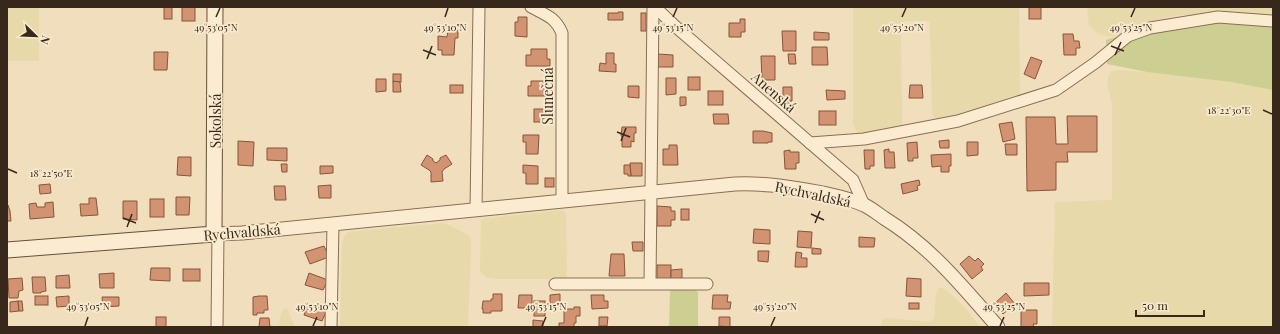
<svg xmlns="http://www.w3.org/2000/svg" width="1280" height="334" font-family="'Playfair Display',serif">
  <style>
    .farmland { fill: #e7d9aa }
    .green { fill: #cccf91 }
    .building { fill: #d19371; stroke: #8a543a }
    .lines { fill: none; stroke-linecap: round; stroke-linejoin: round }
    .minor-casing { stroke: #8a6e55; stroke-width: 13 }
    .tertiary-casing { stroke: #8a6e55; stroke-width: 15 }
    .secondary-casing { stroke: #6b4f39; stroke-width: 17 }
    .minor { stroke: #fbecd1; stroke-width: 11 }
    .tertiary { stroke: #fbecd1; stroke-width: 13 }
    .secondary { stroke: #fbecd1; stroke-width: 15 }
    .ticks { fill: none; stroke: #38271b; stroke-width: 1.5 }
    .labels { text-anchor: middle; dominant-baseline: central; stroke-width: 3.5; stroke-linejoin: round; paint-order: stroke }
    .street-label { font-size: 14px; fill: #38271b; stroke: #f7e9cd }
    .ticks-label { font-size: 10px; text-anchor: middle; fill: #38271b; stroke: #f7e9cd; stroke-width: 3.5; stroke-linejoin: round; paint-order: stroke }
  </style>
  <rect width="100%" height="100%" fill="#f0debd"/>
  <g class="farmland">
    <rect x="7" y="7" width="32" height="54"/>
    <polygon points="853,7 1019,7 1020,96 944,120 935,118 932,114 930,24 928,21 906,21 901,26 902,128 861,136 856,131 853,124"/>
    <polygon points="1087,7 1273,7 1273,16 1176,15 1146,23 1119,34 1109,36 1099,34 1089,26"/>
    <polygon points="1118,70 1147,72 1231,82 1273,90 1273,327 1052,327 1055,203 1059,202 1112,200 1112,104 1107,83 1109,74 1112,71"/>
    <polygon points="562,210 566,213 567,276 566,279 497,279 489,278 482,274 480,270 481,219"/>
    <polygon points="443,223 449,225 468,235 471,239 471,252 468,327 340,327 342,244 344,237 348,232"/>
    <polygon points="939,287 945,289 964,307 980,327 881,327 882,319 887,318 930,322 934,318 936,294"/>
    <polygon points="287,308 295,327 279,327 281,313 283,310"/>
  </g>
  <g class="green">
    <polygon points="1225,12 1273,16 1273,90 1231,82 1147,72 1107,64 1106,40 1172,20"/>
    <polygon points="671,289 692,289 698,292 698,327 669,327 670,292"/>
  </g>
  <g class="building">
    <rect x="164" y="7" width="8" height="12"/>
    <rect x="182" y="7" width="13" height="14"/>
    <rect x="1029" y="7" width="12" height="12"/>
    <polygon points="618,12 623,12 623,20 608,20 608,13 618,13"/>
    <rect x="641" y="13" width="5" height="18"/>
    <polygon points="518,17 527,17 527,37 515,36 515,22 518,22"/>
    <polygon points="740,19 745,19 745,32 741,32 741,37 729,37 729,23 740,23"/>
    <polygon points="448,30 458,30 458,38 455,38 454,55 442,55 442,50 438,50 438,36 447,37"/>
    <polygon points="782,31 796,31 796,51 783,51"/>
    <polygon points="814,32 829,33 829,40 814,40"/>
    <polygon points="1063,34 1073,34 1074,41 1079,41 1080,48 1076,48 1076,55 1064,55"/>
    <polygon points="812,47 827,47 828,65 812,65"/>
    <polygon points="531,49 547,49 547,59 550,59 550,66 526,66 526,55 531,55"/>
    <polygon points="154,52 168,52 167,70 154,70"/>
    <polygon points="606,53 614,53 614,64 616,64 616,72 599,71 600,63 606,64"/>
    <polygon points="658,54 673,55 673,67 658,67"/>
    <polygon points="788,54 795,54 796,64 789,64"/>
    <polygon points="761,56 775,56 775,80 762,80"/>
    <polygon points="1031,57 1042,61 1035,79 1024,74"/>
    <rect x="393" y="74" width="8" height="8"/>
    <rect x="688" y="77" width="12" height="13"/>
    <polygon points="666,78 676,78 676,94 666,95"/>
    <polygon points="376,79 386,79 386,91 376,92"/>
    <polygon points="393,81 400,82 401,92 393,92"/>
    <polygon points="531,81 546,81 546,96 528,96 528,86 531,86"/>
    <rect x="450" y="85" width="13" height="8"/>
    <polygon points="910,85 922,85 923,98 909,98"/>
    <polygon points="628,86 639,86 639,98 628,97"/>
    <polygon points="783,87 792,87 792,101 783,102"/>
    <polygon points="826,90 845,91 845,99 827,100"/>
    <rect x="708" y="91" width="15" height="14"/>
    <polygon points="680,97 686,97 686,105 680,106"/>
    <rect x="534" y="109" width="12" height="13"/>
    <rect x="819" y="111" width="17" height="14"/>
    <polygon points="713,114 728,114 729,124 714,124"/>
    <polygon points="1067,116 1097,116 1097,152 1067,152 1068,162 1056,162 1056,190 1027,191 1026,117 1055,117 1056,144 1068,144"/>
    <polygon points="1012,122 1015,139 1003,142 999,124"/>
    <polygon points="622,127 636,127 636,133 634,133 634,142 631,141 631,147 622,147 622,137 621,135"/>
    <polygon points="753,131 763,131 772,133 772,142 768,142 768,143 753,143"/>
    <polygon points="523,135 539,135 538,154 526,154 526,142 523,142"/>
    <polygon points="949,140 949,148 940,148 939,141"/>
    <polygon points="238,141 254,142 253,166 238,165"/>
    <polygon points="917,142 918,158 913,158 913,161 908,161 907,143"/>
    <polygon points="967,142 978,142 978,155 967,156"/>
    <polygon points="1005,144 1017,144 1017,155 1006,155"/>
    <polygon points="669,145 677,145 678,165 663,165 663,149 669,149"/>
    <polygon points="267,148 287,148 287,161 267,160"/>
    <polygon points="889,149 889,152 894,152 895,168 885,168 884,150"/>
    <polygon points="790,150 790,152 799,152 799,163 796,163 796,169 785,169 784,151"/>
    <polygon points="864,150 874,150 874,166 870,166 870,169 865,169"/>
    <polygon points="951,154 951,166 949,166 949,172 941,172 941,166 932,167 931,155"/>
    <polygon points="427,155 433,159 433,161 436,163 440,160 440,158 446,155 452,164 444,169 442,172 443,181 431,182 431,172 429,170 421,165"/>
    <polygon points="178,157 191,157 191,176 177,175"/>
    <polygon points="630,163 642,163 642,176 631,176"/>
    <polygon points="281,164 287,164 287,172 282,172"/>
    <polygon points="523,165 538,166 538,184 526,184 526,173 523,173"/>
    <polygon points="624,165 630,165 631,176 628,176 628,174 624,174"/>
    <polygon points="320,166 333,166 333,173 320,174"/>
    <rect x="545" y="178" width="9" height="9"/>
    <polygon points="919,180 920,185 917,186 918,190 903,194 901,184"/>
    <polygon points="50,184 51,193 40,194 39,185"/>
    <polygon points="331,185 331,198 319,198 318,186"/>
    <polygon points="274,186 285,186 286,200 275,200"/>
    <polygon points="176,197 190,197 189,215 176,215"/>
    <polygon points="89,198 96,198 98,215 81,216 80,204 89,204"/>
    <rect x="150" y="199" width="14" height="18"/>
    <polygon points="123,201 137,201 137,220 123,219"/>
    <polygon points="53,202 54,217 30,219 29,204 36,203 37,207 45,207 45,203"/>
    <polygon points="8,205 10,211 11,221 7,221 7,206"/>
    <polygon points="657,206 671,207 671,211 675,211 675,220 671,220 671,226 657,226"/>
    <rect x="681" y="209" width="8" height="11"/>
    <polygon points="754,229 770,230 770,244 753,243"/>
    <polygon points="798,231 812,232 811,248 797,247"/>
    <polygon points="859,237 875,238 874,247 859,247"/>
    <polygon points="632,242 643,242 643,251 633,251"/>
    <polygon points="324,246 329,257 310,264 305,252"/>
    <polygon points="812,248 821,249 821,254 812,254"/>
    <polygon points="758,251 769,251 768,262 758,261"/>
    <polygon points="796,252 802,253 801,258 807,258 807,267 795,267"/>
    <polygon points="611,254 624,254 625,276 609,276"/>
    <polygon points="969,256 975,261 978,258 984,264 981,267 983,270 972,279 960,264"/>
    <rect x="657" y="265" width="14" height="14"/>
    <polygon points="151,268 170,268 170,281 150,280"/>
    <rect x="183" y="269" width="17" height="12"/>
    <polygon points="682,269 682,278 671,279 671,270"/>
    <polygon points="114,273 114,288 100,288 99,274"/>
    <polygon points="309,273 328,280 323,290 305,285"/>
    <polygon points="69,275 70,288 56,288 56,276"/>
    <polygon points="32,277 45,277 46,291 41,292 41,293 33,293"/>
    <polygon points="22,278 23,290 19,291 18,298 9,298 8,279"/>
    <polygon points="907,278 921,279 921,297 906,296"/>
    <polygon points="1024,283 1049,283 1049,295 1024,296"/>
    <polygon points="1006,293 1015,304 1003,314 994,304"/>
    <polygon points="493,294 502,294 502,311 491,311 491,313 483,313 483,309 482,309 483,301 491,301 491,299 493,299"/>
    <polygon points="560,294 560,304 550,304 550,295"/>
    <polygon points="519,295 532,295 532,308 518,308"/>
    <polygon points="591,295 604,295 604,301 608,301 608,308 592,309"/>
    <polygon points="713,295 728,295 727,302 731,302 730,309 712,309"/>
    <rect x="35" y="296" width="13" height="9"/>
    <polygon points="69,296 69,306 57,307 56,297"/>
    <polygon points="259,296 267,296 268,310 264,310 264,313 257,313 257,315 253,315 253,297"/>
    <polygon points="102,297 119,297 119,306 103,307"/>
    <polygon points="18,301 19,311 10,312 10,302"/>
    <polygon points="18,301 22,301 23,311 19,311"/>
    <rect x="534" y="301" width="11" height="15"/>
    <polygon points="308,303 327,310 322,321 304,315"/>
    <rect x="909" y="303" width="10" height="6"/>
    <polygon points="574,307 580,307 580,316 576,316 576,323 574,323 574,327 559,327 559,323 564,323 564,309 574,309"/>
    <polygon points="1021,310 1037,310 1037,324 1033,324 1034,327 1021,327"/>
    <rect x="156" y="317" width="10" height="10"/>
    <polygon points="599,317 608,317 607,326 599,326"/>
    <polygon points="719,317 730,317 730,327 719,326"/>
    <polygon points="260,318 269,318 270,327 259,327"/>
    <polygon points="533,320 543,321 543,327 533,327"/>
  </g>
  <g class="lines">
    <defs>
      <g id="minor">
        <path d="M531 7C546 15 555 17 562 33V201"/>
        <polyline points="655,7 676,27 853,180 864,205"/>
        <polyline points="810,143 864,139 958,121 1056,90 1095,63 1128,36 1150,28 1218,17 1273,21"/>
        <polyline points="476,209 479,7"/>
        <polyline points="650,283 653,7"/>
        <polyline points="555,284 707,284"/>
        <polyline points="217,327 218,234"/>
        <polyline points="331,327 333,224"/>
      </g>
      <path id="tertiary" d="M214 234 242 233 735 184C767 183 791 187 823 193 836 196 851 199 864 205 871 208 878 214 884 218 931 247 962 286 998 327"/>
      <polyline id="secondary" points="7,250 214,234 215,7"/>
    </defs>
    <use href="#minor" class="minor-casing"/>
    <use href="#tertiary" class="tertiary-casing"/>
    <use href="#secondary" class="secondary-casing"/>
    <use href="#minor" class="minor"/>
    <use href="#tertiary" class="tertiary"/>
    <use href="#secondary" class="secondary"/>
  </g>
  <path class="ticks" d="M216 17 220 8M445 17 448 8M673 17 677 8M902 17 906 8M1131 17 1135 8M1111 46 1124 51M423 50 436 55M1115 55 1121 42M427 59 432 46M1263 110 1272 114M617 132 630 137M621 141 626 128M8 169 17 173M811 214 824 220M123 218 136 223M815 223 820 211M127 227 132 214M85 326 88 317M313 326 317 317M542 326 546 317M771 326 775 317M1000 326 1004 317"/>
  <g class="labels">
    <g class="street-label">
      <text transform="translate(774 92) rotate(41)">Anenská</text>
      <text transform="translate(547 96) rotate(-90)">Slunečná</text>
      <text transform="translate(215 121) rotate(-90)">Sokolská</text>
      <text transform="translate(813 194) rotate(12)">Rychvaldská</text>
      <text transform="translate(242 232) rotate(-5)">Rychvaldská</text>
    </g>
  </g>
  <g class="ticks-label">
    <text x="216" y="31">49°53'05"N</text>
    <text x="445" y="31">49°53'10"N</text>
    <text x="673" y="31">49°53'15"N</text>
    <text x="902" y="31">49°53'20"N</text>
    <text x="1131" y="31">49°53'25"N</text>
    <text x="1229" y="114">18°22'30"E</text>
    <text x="51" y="177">18°22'50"E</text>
    <text x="88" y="310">49°53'05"N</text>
    <text x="317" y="310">49°53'10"N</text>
    <text x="546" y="310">49°53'15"N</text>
    <text x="775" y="310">49°53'20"N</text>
    <text x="1004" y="310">49°53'25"N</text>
  </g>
  <rect width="1280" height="334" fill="none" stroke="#38271b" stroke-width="16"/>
  <g transform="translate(36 36) rotate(113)" stroke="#f7e9cd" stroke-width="3" paint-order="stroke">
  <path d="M0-3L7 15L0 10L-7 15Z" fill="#38271b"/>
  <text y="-6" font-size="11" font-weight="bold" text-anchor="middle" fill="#38271b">N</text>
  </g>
  <path d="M1136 310v6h68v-6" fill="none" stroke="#38271b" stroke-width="2"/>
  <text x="1142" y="310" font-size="12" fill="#38271b" stroke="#f7e9cd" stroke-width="3" paint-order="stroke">50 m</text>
</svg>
